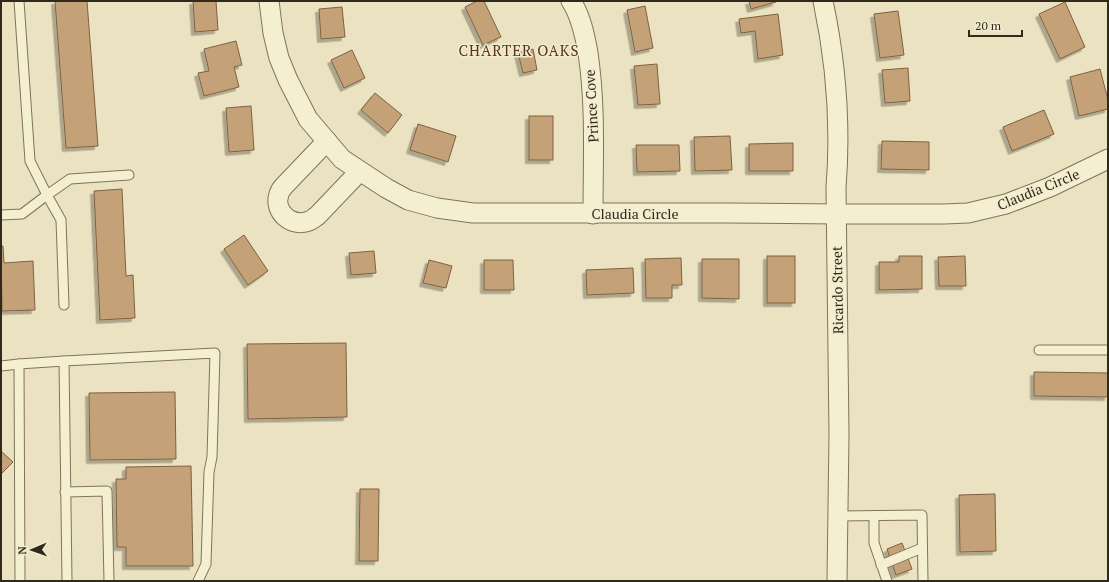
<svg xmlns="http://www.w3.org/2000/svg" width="1109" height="582" font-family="'PT Serif',serif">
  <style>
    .building { fill: #c5a178; stroke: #7e6141; filter: url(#shadow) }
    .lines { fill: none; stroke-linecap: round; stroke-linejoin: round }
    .lane-casing { stroke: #817359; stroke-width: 11 }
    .street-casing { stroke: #817359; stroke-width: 21 }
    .lane { stroke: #f5efd2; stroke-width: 9 }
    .street { stroke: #f5efd2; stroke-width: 19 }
    .labels { text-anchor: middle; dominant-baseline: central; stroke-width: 3; stroke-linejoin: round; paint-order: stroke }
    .street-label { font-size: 14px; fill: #32291d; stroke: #f2eccf }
    .neighbourhood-label { font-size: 15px; letter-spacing: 1px; fill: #5b3320; stroke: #f2eccf }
  </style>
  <defs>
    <filter id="shadow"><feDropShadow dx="-3.5" dy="3.5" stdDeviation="0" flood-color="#0004"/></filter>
  </defs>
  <rect width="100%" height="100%" fill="#eae2c0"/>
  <g class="building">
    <polygon points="55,1 87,1 98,146 66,148"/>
    <polygon points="193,1 216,1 218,30 195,32"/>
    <polygon points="477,1 484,1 501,37 483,45 465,7"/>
    <polygon points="749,1 776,1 776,2 751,9"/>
    <polygon points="1065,2 1085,47 1060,59 1039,14"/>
    <polygon points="645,6 653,48 635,52 627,10"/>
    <polygon points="342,7 345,37 321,39 319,9"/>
    <polygon points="898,11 904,55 880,58 874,14"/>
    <polygon points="778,14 783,55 758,59 755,31 741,33 739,19"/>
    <polygon points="236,41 242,65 234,67 239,87 204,96 198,73 209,71 204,49"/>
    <polygon points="533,49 537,70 523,73 518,53"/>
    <polygon points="352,50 365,78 344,88 331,60"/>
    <polygon points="657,64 660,104 638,105 634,66"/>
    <polygon points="908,68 910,101 885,103 882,70"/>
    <polygon points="1100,69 1108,100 1108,109 1079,116 1070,77"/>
    <polygon points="375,93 402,115 388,133 361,110"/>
    <polygon points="251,106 254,150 229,152 226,108"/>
    <polygon points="1044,110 1054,134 1012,151 1003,127"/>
    <rect x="529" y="116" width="24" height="44"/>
    <polygon points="418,124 456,136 448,162 410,150"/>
    <polygon points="730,136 732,170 695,171 694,137"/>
    <polygon points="882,141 929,142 929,170 881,169"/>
    <polygon points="793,143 793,171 749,171 749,144"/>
    <polygon points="636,145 679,145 680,171 637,172"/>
    <polygon points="122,189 126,276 133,275 135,318 100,320 94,191"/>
    <polygon points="244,235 268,271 248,285 224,249"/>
    <polygon points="1,246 3,246 4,263 33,261 35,310 2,311"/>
    <polygon points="374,251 376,273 351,275 349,253"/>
    <rect x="767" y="256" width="28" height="47"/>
    <polygon points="899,256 922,256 922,289 879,290 879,262 899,262"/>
    <polygon points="965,256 966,286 939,286 938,257"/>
    <polygon points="681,258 682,285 672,285 672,298 646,298 645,259"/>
    <polygon points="702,259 739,259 739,299 702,298"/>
    <polygon points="429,260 452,266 446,288 423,283"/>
    <polygon points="484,260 513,260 514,290 484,290"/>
    <polygon points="633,268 634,293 587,295 586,270"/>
    <polygon points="346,343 347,417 248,419 247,344"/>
    <polygon points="1034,372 1108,373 1108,397 1034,396"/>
    <polygon points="175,392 176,459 90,460 89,393"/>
    <polygon points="1,451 13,462 1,474"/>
    <polygon points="191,466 193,566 126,566 126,547 117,547 116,479 126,479 126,467"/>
    <polygon points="360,489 379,489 378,561 359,561"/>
    <polygon points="995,494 996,551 960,552 959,495"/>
    <polygon points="902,543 912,569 896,575 887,549"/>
  </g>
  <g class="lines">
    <defs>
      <g id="lane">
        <polyline points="1,215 22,214 47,195 30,161 19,1"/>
        <polyline points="64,305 61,220 47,195 70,179 129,175"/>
        <polyline points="1039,350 1108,350"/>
        <polyline points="64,361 215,353 212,457 209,472 206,564 198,581"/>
        <polyline points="19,364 64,361 67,581"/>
        <polyline points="1,366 19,364 20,581"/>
        <polyline points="65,492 107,491 109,581"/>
        <polyline points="839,516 922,515 923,581"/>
        <polyline points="874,516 874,543 887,581"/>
        <polyline points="881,565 922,548"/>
      </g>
      <g id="street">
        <polyline points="269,1 273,33 279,58 288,80 308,119 342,159 386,188 408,200 437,208 473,213 727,213 837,214 944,214 968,213 1006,204 1050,187 1108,159"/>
        <path d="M571 1C581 16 585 36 588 53 596 107 593 160 593 214"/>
        <path d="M823 1C836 62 841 125 836 188L839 434 837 581"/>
        <path d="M327 141 284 186C282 188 280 191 279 194 273 212 292 228 309 221 312 220 315 217 317 216L360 171"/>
      </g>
    </defs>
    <use href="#lane" class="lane-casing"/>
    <use href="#street" class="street-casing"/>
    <use href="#lane" class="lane"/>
    <use href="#street" class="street"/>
  </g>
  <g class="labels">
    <g class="street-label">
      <text transform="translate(591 106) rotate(-93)">Prince Cove</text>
      <text transform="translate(1038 189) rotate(-22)">Claudia Circle</text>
      <text x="635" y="213">Claudia Circle</text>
      <text transform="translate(837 290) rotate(-91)">Ricardo Street</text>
    </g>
    <g class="neighbourhood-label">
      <text x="519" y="50">CHARTER OAKS</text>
    </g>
  </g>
  <rect width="1109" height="582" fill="none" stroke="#32291d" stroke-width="4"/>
  <g transform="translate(32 550) rotate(268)" stroke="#f2eccf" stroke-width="3" paint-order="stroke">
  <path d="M0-3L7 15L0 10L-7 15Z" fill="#32291d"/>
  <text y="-6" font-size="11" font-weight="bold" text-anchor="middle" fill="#32291d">N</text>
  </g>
  <path d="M969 30v6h53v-6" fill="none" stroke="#32291d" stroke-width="2"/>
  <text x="975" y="30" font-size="12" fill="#32291d" stroke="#f2eccf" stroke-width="3" paint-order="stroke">20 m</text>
</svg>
